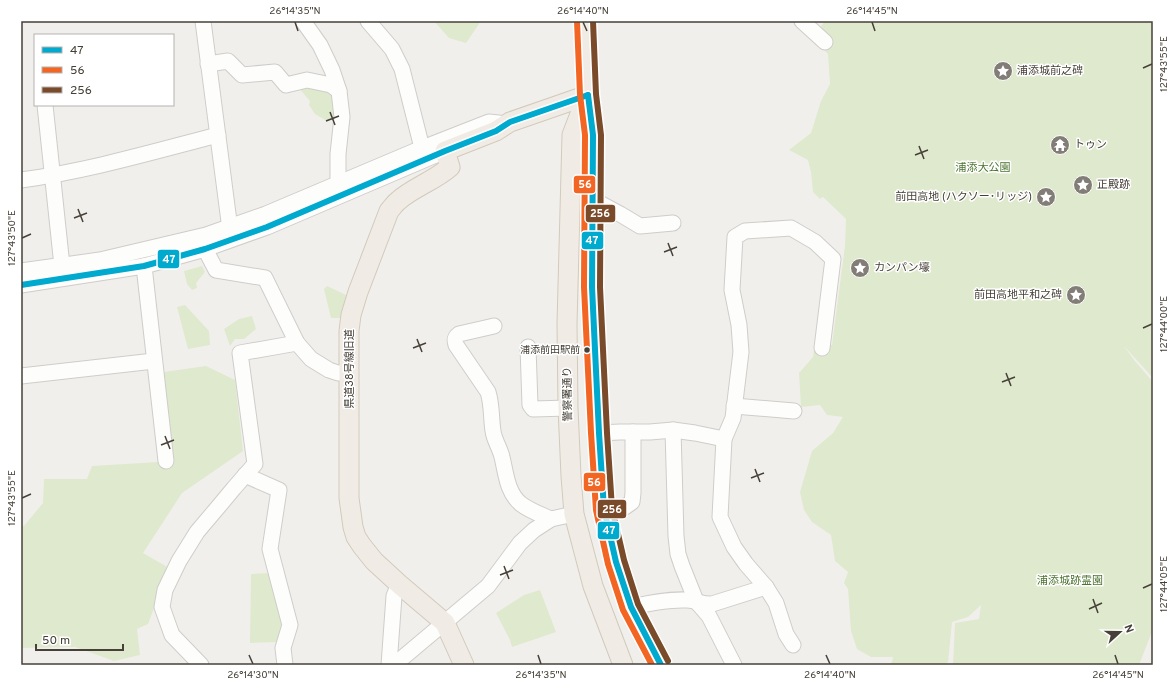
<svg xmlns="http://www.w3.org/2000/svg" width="1174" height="686" font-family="Overpass,'Noto Sans JP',sans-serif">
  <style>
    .green { fill: #dfe9ce }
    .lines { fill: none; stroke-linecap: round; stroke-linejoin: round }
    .minor-casing { stroke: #cfcdca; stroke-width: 17 }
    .major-casing { stroke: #d2cabb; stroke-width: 21 }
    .minor { stroke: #fdfdfc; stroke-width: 15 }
    .major { stroke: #f0ece5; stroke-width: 19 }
    .bus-1-casing { stroke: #fff; stroke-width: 9 }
    .bus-2-casing { stroke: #fff; stroke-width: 9 }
    .bus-3-casing { stroke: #fff; stroke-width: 9 }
    .bus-1 { stroke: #00a9ce; stroke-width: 6 }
    .bus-2 { stroke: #f26522; stroke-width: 6 }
    .bus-3 { stroke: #7a4b2a; stroke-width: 6 }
    .ticks { fill: none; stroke: #464038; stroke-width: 1.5 }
    .bus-dot { fill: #464038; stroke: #fff; stroke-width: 1.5 }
    .labels { text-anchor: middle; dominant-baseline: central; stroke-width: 3; stroke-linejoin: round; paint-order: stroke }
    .bus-label { font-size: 10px; fill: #464038; stroke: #fff; text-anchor: end }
    .poi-label { font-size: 11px; fill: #464038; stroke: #fff; text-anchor: start }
    .park-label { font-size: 11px; fill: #4c7330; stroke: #fff }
    .street-label { font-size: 11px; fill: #464038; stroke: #fff }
    .line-badge { stroke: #fff; stroke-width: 1.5 }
    .badge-label { font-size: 11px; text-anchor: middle; font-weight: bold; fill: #fff }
    .neatline { fill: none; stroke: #464038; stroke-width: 1.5 }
    .ticks-label { font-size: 10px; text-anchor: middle; fill: #464038 }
  </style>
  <rect width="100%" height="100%" fill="#f1efec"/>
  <g class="green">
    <polygon points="434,21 481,21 466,43 449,38"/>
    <polygon points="825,21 1153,21 1153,378 1124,346 1134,360 1153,382 1153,629 1139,665 953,665 955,623 979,619 981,605 968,617 952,622 948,662 944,665 889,665 892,662 893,657 871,657 857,649 851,631 848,589 844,583 848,572 835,561 831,535 812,522 804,510 800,492 812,451 833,433 843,417 827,415 820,405 801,407 799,373 813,357 815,344 832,345 845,246 846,219 823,197 820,199 813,192 811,172 808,160 789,150 811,133 821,101 830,84 828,54 812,38"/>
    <polygon points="305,84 332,92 338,115 327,121 315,114 309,105 310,101 298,87"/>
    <polygon points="202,266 205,272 196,283 197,288 192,290 187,284 184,271"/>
    <polygon points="327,286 348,296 344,318 331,318 324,289"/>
    <polygon points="185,305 209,331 210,345 188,349 177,307"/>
    <polygon points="252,316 256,329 244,339 235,339 230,346 224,329 239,319"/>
    <polygon points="206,366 235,380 243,451 182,493 143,553 169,568 148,624 137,629 140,655 114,661 75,647 21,648 21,525 24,526 43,503 44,479 87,479 92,466 174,461 164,372"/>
    <polygon points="272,573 286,627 279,642 250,643 251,574"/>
    <polygon points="540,590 556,632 512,647 510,640 496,613 524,595"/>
  </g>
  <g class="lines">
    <defs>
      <g id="minor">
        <polyline points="203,21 231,237"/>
        <polyline points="303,21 320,45 332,70 339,91 342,117 338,154 338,184"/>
        <polyline points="368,21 392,49 402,69 422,148"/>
        <polyline points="802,21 825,42"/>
        <polyline points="208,64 228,61 242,75 275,72 286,85 307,80 331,85 339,91"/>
        <polyline points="45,105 62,266"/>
        <path d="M21 180C88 171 152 152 218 135"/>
        <polyline points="594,200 620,214 640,226 673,223"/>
        <polyline points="205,249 216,270 265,278 297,343 311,359 329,370 338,373 350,373"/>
        <polyline points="144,266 166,461"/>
        <polyline points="21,271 100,260 206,235 266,214 415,151 489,122 507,124"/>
        <polyline points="21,285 144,266 205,249 267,227 445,151"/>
        <path d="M494 326 459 334C455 337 454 339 456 345L488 392C492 404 491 418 493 431 494 440 500 448 502 457 506 473 507 493 521 504 530 511 542 515 551 519"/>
        <polyline points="528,347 530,405 533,409 568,408"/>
        <polyline points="21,376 154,361"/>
        <polyline points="734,406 794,411"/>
        <polyline points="673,430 676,536 678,554 682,566 696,601 709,616 734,665"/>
        <polyline points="599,433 620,432 650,432 673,430 695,433 724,439"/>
        <polyline points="245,475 279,490 270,549 290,625 283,648 285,665"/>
        <polyline points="604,509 625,507 632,502 633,493 633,432"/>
        <path d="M631 607C649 603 668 599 687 600 696 600 703 605 712 604L766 587"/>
        <polyline points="793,645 786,634 776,603 766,587 746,564 734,547 720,517 724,439 733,418 741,352 739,325 732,290 735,237 745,231 791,228 815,242 833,259 822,348"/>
        <polyline points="201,665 172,635 162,607 165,590 179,561 197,532 219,506 234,488 255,464 240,353 297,343"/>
        <polyline points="389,665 394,596 399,584"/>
        <polyline points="394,665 488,586 520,543 534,530 551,519 574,514"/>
      </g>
      <g id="major">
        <polyline points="585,21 588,95 593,135 592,287 599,433 604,509 616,562 631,607 661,665"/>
        <polyline points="587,96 572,135 567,324 568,408 571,476 574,514 593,586 623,665"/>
        <path d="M464 665 445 623 399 584 374 561 362 546 356 537 353 527 349 498V331L351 315 358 292 389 211C392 208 394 204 398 201 412 188 434 181 450 167L445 151 496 131 510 122 588 95"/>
      </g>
    </defs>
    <use href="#minor" class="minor-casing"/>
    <use href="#major" class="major-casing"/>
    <use href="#minor" class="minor"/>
    <use href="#major" class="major"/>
    <defs>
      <g id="bus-1">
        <polyline points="588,95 593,135 592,287 599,433 604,509 616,562 631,607 661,665"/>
        <polyline points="21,285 144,266 205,249 267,227 445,151 496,131 510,122 588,95"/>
      </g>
      <polyline id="bus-2" points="577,21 580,95 585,135 584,287 591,433 596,510 608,564 623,610 652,665"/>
      <polyline id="bus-3" points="593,21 596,94 601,135 600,287 607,433 612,508 624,560 638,604 668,661"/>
    </defs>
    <use href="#bus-1" class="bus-1-casing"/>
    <use href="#bus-2" class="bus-2-casing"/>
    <use href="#bus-3" class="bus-3-casing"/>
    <use href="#bus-1" class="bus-1"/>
    <use href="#bus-2" class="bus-2"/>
    <use href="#bus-3" class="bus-3"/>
  </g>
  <path class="ticks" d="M295 22 298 31M583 22 587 31M872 22 875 31M1143 68 1152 64M330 112 335 125M326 121 339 116M919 146 924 159M915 155 928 150M78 209 83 222M74 218 87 213M22 238 31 234M668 243 673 256M664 252 677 247M1143 328 1152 324M417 339 422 352M413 348 426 343M1006 373 1011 386M1002 382 1015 377M165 436 170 449M161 445 174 440M755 469 760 482M751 478 764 473M22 498 31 494M504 566 509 579M500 575 513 570M1143 588 1152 584M1093 599 1098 613M1089 609 1102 603M249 655 253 664M538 655 541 664M826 655 830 664M1115 655 1118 664"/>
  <defs>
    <symbol id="sight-disc" viewBox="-11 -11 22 22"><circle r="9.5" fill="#827d77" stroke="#fff"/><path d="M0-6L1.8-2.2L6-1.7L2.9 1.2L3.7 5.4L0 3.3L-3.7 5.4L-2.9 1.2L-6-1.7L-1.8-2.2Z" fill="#fff"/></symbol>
    <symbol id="temple-disc" viewBox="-11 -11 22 22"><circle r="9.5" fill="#827d77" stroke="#fff"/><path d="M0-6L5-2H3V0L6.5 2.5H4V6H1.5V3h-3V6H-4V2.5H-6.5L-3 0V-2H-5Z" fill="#fff"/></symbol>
  </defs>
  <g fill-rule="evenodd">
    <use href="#sight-disc" x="992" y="60" width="22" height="22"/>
    <use href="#temple-disc" x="1049" y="134" width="22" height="22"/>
    <use href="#sight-disc" x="1072" y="174" width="22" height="22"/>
    <use href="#sight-disc" x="1035" y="186" width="22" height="22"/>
    <use href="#sight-disc" x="849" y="257" width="22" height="22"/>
    <use href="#sight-disc" x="1065" y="284" width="22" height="22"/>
  </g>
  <circle class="bus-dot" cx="587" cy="350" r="3.5"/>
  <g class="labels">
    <g class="bus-label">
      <text x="580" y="350">浦添前田駅前</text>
    </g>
    <g class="poi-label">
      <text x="1017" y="71">浦添城前之碑</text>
      <text x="1074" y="145">トゥン</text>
      <text x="1097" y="185">正殿跡</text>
      <text x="1032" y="197" text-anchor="end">前田高地 (ハクソー･リッジ)</text>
      <text x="874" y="268">カンパン壕</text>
      <text x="1062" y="295" text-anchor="end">前田高地平和之碑</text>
    </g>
    <g class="park-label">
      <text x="983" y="168">浦添大公園</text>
      <text x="1070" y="581">浦添城跡霊園</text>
    </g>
    <g class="street-label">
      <text transform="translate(350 369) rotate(-90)">県道38号線旧道</text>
      <text transform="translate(568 394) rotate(-91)">警察署通り</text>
    </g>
  </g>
  <g class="line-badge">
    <rect x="573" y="175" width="23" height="19" rx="4" fill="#f26522"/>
    <rect x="585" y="204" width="31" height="19" rx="4" fill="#7a4b2a"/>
    <rect x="581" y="231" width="23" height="19" rx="4" fill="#00a9ce"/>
    <rect x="157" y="249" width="23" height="20" rx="4" fill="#00a9ce"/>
    <rect x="583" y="472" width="23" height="20" rx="4" fill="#f26522"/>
    <rect x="597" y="499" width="30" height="20" rx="4" fill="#7a4b2a"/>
    <rect x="597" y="521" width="23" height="19" rx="4" fill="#00a9ce"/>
  </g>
  <g class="badge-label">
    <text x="585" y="188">56</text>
    <text x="600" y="217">256</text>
    <text x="592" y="244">47</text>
    <text x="169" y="263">47</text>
    <text x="594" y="486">56</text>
    <text x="612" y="513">256</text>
    <text x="609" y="534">47</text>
  </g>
  <rect width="1174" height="686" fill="none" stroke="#ffffff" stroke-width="44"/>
  <rect x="34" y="34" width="140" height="72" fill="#ffffff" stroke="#b5b3af"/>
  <rect x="42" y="47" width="20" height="6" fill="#00a9ce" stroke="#b5b3af"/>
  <text x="70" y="54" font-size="12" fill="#464038">47</text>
  <rect x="42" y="67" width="20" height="6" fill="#f26522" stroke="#b5b3af"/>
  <text x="70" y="74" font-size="12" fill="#464038">56</text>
  <rect x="42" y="87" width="20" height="6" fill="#7a4b2a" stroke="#b5b3af"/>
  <text x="70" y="94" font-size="12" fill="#464038">256</text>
  <g transform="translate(1120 632) rotate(69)" stroke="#ffffff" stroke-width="3" paint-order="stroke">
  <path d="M0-3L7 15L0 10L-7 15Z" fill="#464038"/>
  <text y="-6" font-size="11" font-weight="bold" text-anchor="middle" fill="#464038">N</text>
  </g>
  <path d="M36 644v6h87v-6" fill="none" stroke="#464038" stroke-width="2"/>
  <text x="42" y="644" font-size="12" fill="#464038" stroke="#ffffff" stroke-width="3" paint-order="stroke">50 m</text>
  <rect x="22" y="22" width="1130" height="642" class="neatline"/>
  <g class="ticks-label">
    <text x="295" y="14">26°14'35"N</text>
    <text x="583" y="14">26°14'40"N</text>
    <text x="872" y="14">26°14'45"N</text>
    <text transform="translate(1163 64) rotate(-90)" y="4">127°43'55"E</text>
    <text transform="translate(11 238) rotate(-90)" y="4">127°43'50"E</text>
    <text transform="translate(1163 324) rotate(-90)" y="4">127°44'00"E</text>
    <text transform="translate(11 498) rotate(-90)" y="4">127°43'55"E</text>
    <text transform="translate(1163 584) rotate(-90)" y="4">127°44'05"E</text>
    <text x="253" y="678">26°14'30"N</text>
    <text x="541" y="678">26°14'35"N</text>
    <text x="830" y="678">26°14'40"N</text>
    <text x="1118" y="678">26°14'45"N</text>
  </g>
</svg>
